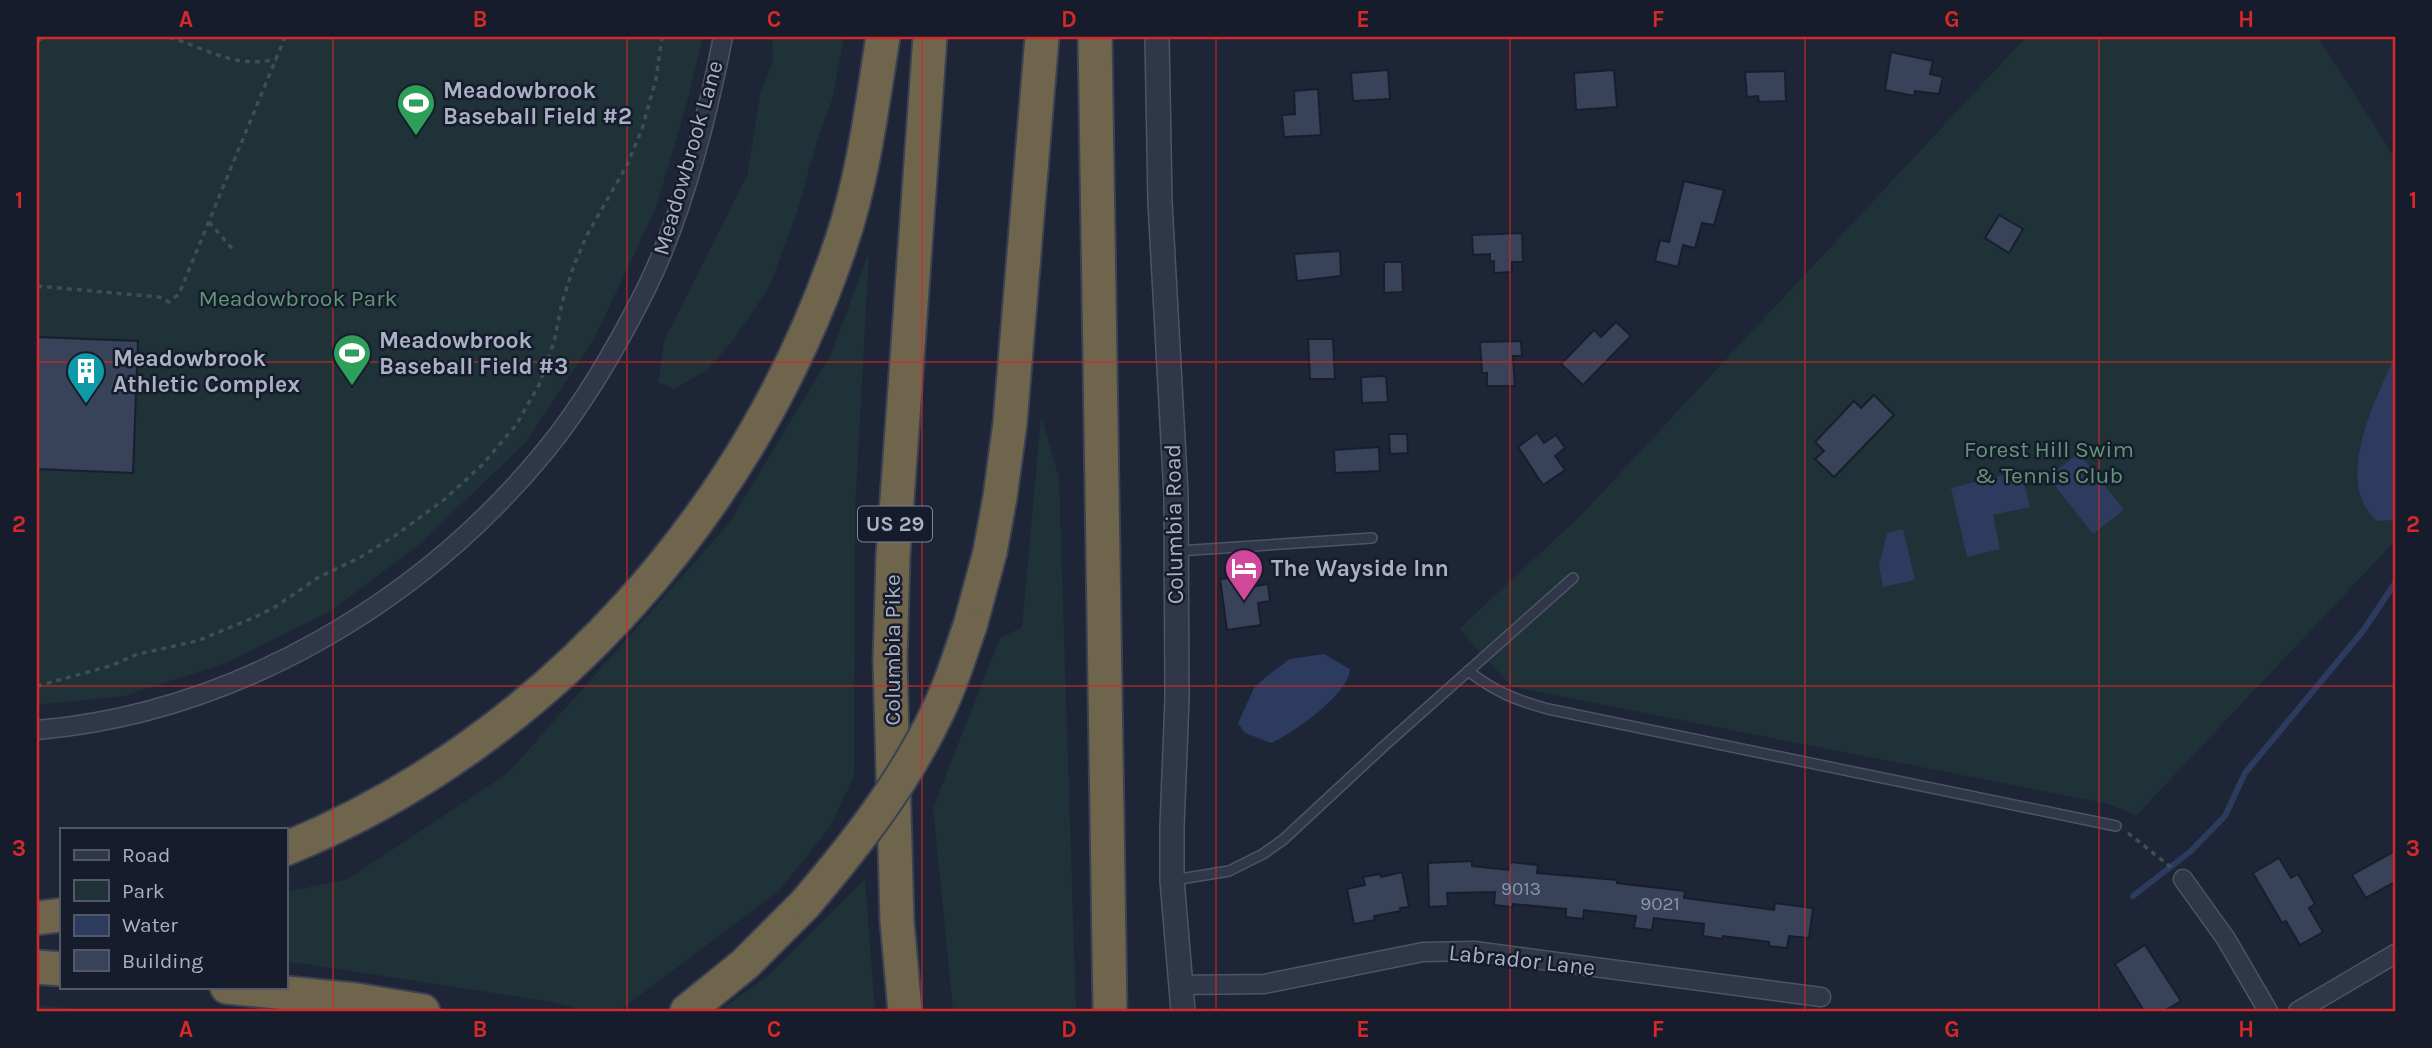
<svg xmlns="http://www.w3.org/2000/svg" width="2432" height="1048" font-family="Karla,sans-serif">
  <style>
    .green { fill: #1f3238 }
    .water { fill: #2c3b5e }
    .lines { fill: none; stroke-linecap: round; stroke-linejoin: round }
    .stream { stroke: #2c3b5e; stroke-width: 6 }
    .building { fill: #384258; stroke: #181e2e; stroke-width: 2 }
    .service-casing { stroke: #4e5466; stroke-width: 12 }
    .minor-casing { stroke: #4e5466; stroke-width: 21 }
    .tertiary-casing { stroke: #4e5466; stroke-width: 26 }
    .motorway-casing { stroke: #3b4152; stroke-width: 37 }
    .path { stroke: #3c4f56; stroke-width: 3.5; stroke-dasharray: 5 5; stroke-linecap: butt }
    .service { stroke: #303748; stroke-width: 9 }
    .minor { stroke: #303748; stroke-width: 18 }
    .tertiary { stroke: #303748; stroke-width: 23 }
    .motorway { stroke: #6e654c; stroke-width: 33 }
    .motorway-bridge-casing { stroke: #3b4152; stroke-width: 37; stroke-linecap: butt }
    .motorway-bridge { stroke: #6e654c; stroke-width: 33 }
    .grid { fill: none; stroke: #d62828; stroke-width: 2; stroke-opacity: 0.55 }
    .labels { text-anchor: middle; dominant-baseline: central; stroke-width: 5; stroke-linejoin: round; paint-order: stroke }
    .number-label { font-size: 19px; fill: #8e95aa }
    .shield { fill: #161c2c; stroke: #7e8497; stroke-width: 2 }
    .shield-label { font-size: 21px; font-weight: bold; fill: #aab1c5 }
    .poi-label { font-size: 23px; font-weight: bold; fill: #aab1c5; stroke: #161c2c; text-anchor: start }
    .street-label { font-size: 23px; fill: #aab1c5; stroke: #161c2c }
    .park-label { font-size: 23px; fill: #609774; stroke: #161c2c }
    .neatline { fill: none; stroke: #d62828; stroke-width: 2.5 }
    .grid-label { font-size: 23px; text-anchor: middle; font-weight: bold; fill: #d62828 }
  </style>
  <rect width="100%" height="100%" fill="#1d2537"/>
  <g class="green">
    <polygon points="37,37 703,37 689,95 656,208 594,339 526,442 420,544 329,612 226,663 124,696 37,705"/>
    <polygon points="772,37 844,37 832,100 818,137 798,209 770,286 732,342 706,371 674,389 658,382 664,341 747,176 760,95 773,59"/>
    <polygon points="2026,37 2318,37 2395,158 2395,541 2136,816 2109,804 1512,687 1459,629 1582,514"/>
    <polygon points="869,253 855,513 854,776 830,827 778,892 619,1011 585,1011 552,1002 285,961 285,892 348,879 508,773 730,522 831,354"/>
    <polygon points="1041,416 1059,477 1076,1011 953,1011 933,808 1000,638 1022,627"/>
    <polygon points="865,879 875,1011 719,1011 768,976"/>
    <polygon points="37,1005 95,1011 37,1011"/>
  </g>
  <g class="water">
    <path d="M2395 356V520L2377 521C2332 482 2376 399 2395 356Z"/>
    <polygon points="2079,453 2124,510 2093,534 2048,477"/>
    <polygon points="2021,471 2030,507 1993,515 2000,549 1967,557 1951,488"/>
    <polygon points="1903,529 1915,580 1883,587 1879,565 1887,533"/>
    <path d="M1324 654 1350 669C1350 693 1292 734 1271 743L1245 733 1238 723 1254 688 1267 676 1290 659Z"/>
  </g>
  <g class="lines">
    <polyline class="stream" points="2133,896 2191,851 2225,816 2245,773 2363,631 2395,583"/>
  </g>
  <g class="building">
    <polygon points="1891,52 1933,61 1930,74 1943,77 1939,94 1915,91 1914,96 1885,90"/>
    <polygon points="1388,70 1390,99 1353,101 1351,73"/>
    <polygon points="1614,70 1617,107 1576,110 1574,73"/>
    <polygon points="1785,71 1786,101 1759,102 1758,96 1747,97 1745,72"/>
    <polygon points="1318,89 1321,135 1284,137 1282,115 1295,114 1294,91"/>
    <polygon points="1684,181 1724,190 1714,225 1702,223 1695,248 1683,245 1678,267 1655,261 1660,240 1669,242"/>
    <polygon points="1999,215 2023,229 2009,253 1985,238"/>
    <polygon points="1522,233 1523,262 1512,262 1512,272 1494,273 1494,261 1490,262 1490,254 1473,255 1472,235"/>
    <polygon points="1340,251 1341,276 1297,281 1294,254"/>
    <polygon points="1384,262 1402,262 1403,292 1384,293"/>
    <polygon points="1616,322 1631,336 1583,385 1561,364 1594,330 1601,337"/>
    <polygon points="37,337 138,341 133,473 37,469"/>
    <polygon points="1308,339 1333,339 1335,379 1310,379"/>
    <polygon points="1521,341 1522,356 1513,356 1515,386 1487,386 1487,373 1482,373 1480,342"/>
    <polygon points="1386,376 1388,402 1362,403 1361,377"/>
    <polygon points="1874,395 1894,415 1834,477 1815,459 1824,451 1815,442 1854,401 1861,408"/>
    <polygon points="1537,433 1544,443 1556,435 1565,448 1555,456 1565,470 1543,485 1518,447"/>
    <polygon points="1389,434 1407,434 1408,453 1390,454"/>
    <polygon points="1379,447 1380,471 1335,473 1334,450"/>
    <polygon points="1248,576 1249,587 1268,584 1270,601 1258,603 1261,625 1227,630 1220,579"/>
    <polygon points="2395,851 2395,882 2366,898 2352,875"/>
    <polygon points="2279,858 2291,878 2298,874 2315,904 2309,908 2323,932 2300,945 2286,921 2282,923 2253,873"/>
    <polygon points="1472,861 1472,866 1509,870 1510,862 1538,865 1537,873 1617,880 1617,883 1685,891 1684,898 1774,910 1775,903 1813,908 1809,938 1789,936 1787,948 1769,946 1769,942 1723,936 1722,939 1703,936 1704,924 1654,918 1652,930 1634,928 1636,916 1584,910 1583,919 1566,917 1566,909 1513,904 1513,907 1494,905 1495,892 1447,893 1448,906 1429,907 1428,863"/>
    <polygon points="1402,872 1409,907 1400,908 1401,911 1374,916 1375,920 1354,924 1347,889 1365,885 1363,877 1380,874 1381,877"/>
    <polygon points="2145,945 2181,1001 2164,1011 2144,1011 2115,964"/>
  </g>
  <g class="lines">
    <defs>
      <g id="service">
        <polyline points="1178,551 1372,538"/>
        <path d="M1468 671C1496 692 1515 700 1548 709L2116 826"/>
        <polyline points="1174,880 1229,871 1263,854 1284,839 1384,746 1573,578"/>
      </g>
      <g id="minor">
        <path d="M37 730C235 713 422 602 546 450 586 401 618 345 646 289 683 214 707 118 723 37"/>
        <polyline points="2183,879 2226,939 2268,1011"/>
        <polyline points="1181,985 1264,984 1423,952 1474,951 1821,997"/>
        <polyline points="2298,1011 2395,954"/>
      </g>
      <polyline id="tertiary" points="1157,37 1160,202 1176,495 1177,699 1172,827 1172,880 1183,1011"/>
      <g id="motorway">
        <polyline points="1095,37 1110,1011"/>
        <polyline points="970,626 990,552 1000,497 1010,423 1042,37"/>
        <path d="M285 849C549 741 753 509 842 240 864 174 872 105 883 37"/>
        <polyline points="37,918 61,915"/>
        <polyline points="37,967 61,969"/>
        <polyline points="227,987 356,1000 423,1011"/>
        <polyline points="687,1011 745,964 805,904"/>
        <polyline points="905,1011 897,921 890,661 893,556 930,37"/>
      </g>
    </defs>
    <use href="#service" class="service-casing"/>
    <use href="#minor" class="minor-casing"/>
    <use href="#tertiary" class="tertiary-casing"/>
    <use href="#motorway" class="motorway-casing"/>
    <g class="path">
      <path d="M169 37C208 49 234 69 277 59"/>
      <polyline points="37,42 43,37"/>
      <polyline points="209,222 235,252"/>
      <polyline points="37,286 159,297 169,302 179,294 285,37"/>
      <polyline points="37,686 110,666 138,654 197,641 253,618 275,607 319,577 359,558 396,535 445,499 482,465 516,425 539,385 554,342 562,303 574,265 587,235 627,165 642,129 656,79 662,37"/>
      <polyline points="2128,833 2172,868"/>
    </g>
    <use href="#service" class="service"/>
    <use href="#minor" class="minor"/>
    <use href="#tertiary" class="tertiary"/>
    <use href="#motorway" class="motorway"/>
    <defs>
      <path id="motorway-bridge" d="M805 904C856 844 904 783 938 711 951 685 960 654 970 626"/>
    </defs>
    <use href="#motorway-bridge" class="motorway-bridge-casing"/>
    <use href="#motorway-bridge" class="motorway-bridge"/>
  </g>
  <path class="grid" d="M333 37V1011M627 37V1011M922 37V1011M1216 37V1011M1510 37V1011M1805 37V1011M2099 37V1011M37 362H2395M37 686H2395"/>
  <defs>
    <symbol id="stadium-pin" viewBox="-11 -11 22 30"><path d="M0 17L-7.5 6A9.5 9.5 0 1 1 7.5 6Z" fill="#2e9e5b" stroke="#161c2c"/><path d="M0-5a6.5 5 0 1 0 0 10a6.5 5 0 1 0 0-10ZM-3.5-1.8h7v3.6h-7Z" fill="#fff"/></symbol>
    <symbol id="building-pin" viewBox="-11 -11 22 30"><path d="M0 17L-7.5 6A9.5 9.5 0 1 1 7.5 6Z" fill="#0f9aa8" stroke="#161c2c"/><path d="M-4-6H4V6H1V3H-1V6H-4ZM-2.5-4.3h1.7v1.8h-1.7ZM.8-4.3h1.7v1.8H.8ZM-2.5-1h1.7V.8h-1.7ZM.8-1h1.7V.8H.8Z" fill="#fff"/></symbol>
    <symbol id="hotel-pin" viewBox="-11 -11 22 30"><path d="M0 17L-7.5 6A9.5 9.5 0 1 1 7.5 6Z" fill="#d1479c" stroke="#161c2c"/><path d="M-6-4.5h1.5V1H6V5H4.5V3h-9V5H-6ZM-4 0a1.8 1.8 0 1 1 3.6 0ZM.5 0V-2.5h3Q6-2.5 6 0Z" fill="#fff"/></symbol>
  </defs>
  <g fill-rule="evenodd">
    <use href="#stadium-pin" x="394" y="81" width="44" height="60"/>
    <use href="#stadium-pin" x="330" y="331" width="44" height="60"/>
    <use href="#building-pin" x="64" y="349" width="44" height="60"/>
    <use href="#hotel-pin" x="1222" y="546" width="44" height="60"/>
  </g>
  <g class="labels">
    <g class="number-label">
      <text x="1521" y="889">9013</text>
      <text x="1660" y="904">9021</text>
    </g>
    <rect class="shield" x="858" y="506.5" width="74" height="35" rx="5"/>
    <g class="shield-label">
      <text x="895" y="524">US 29</text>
    </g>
    <g class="poi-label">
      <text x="443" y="90">Meadowbrook<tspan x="443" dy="26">Baseball Field #2</tspan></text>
      <text x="379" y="340">Meadowbrook<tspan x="379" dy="26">Baseball Field #3</tspan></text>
      <text x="113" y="358">Meadowbrook<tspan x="113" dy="26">Athletic Complex</tspan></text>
      <text x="1271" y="568">The Wayside Inn</text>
    </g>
    <g class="street-label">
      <text transform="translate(688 158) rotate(-74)">Meadowbrook Lane</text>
      <text transform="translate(1174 524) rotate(-91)">Columbia Road</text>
      <text transform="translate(892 650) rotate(-90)">Columbia Pike</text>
      <text transform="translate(1522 960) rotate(6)">Labrador Lane</text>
    </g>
    <g class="park-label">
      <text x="298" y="298">Meadowbrook Park</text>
      <text x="2049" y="449">Forest Hill Swim<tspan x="2049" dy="26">&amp; Tennis Club</tspan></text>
    </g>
  </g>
  <rect width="2432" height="1048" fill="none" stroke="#161c2c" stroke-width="77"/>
  <rect x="60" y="828" width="228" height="161" fill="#161c2c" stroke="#515869" stroke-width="2"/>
  <rect x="74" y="850" width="35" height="10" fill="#303748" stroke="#515869" stroke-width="2"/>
  <text x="122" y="862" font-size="21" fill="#aab1c5">Road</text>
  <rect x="74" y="880" width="35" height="21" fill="#1f3238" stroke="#515869" stroke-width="2"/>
  <text x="122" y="898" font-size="21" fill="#aab1c5">Park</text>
  <rect x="74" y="915" width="35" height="21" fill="#2c3b5e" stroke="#515869" stroke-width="2"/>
  <text x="122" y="932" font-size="21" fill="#aab1c5">Water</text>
  <rect x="74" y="950" width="35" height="21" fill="#384258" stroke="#515869" stroke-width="2"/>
  <text x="122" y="968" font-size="21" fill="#aab1c5">Building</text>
  <rect x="38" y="38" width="2356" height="972" class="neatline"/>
  <g class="grid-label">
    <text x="186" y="27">A</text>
    <text x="480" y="27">B</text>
    <text x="774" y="27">C</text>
    <text x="1069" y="27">D</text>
    <text x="1363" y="27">E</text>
    <text x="1658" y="27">F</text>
    <text x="1952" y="27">G</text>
    <text x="2246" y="27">H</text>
    <text x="19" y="208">1</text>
    <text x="2413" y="208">1</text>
    <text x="19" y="532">2</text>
    <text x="2413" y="532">2</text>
    <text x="19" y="856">3</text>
    <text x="2413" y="856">3</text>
    <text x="186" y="1037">A</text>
    <text x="480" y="1037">B</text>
    <text x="774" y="1037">C</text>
    <text x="1069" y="1037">D</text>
    <text x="1363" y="1037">E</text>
    <text x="1658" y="1037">F</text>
    <text x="1952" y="1037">G</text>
    <text x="2246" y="1037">H</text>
  </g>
</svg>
